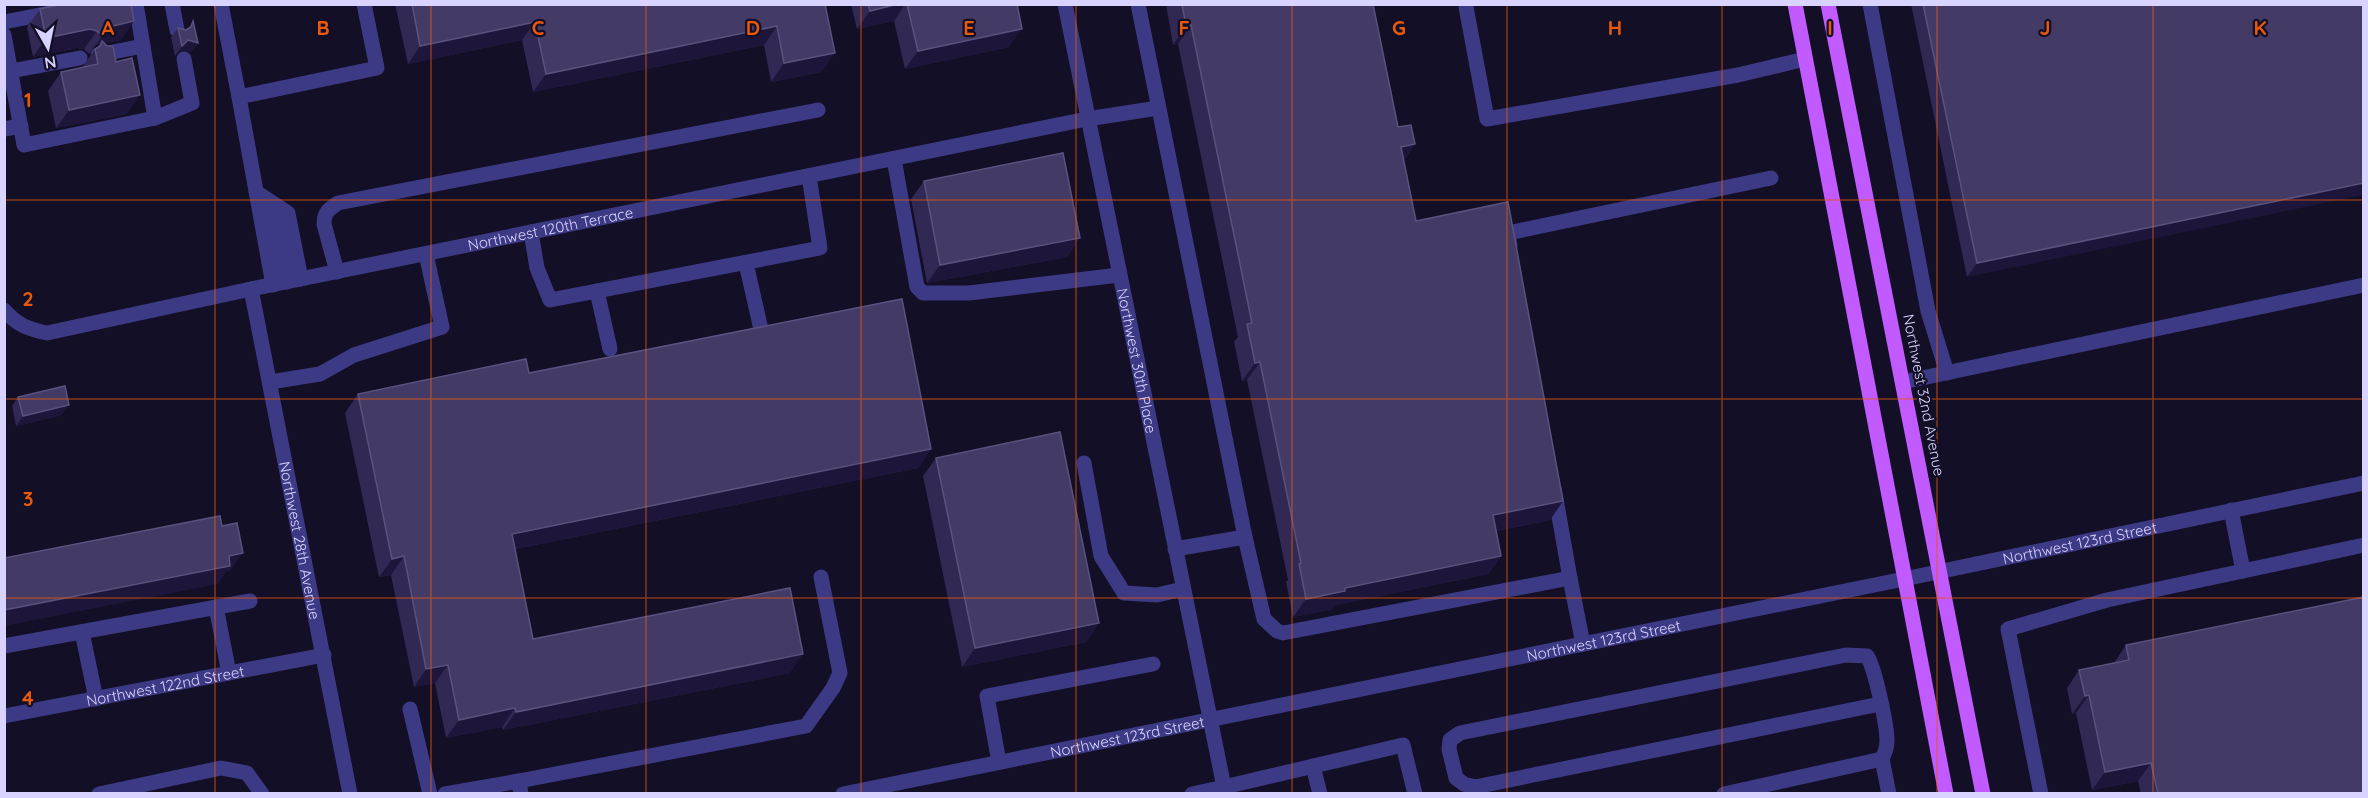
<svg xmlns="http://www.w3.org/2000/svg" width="2368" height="798" font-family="Quicksand,sans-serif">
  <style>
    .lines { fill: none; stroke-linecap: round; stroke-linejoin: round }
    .minor { stroke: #3d3a85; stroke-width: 15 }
    .major { stroke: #c25bff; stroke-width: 15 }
    .wall { fill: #312854 }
    .shaded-wall { fill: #1d163a }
    .building { fill: #433a66; stroke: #5a527e; stroke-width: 1.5 }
    .grid { fill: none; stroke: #e8590c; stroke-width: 1.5; stroke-opacity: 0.55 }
    .labels { text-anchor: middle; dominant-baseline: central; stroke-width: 4.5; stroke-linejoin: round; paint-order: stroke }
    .street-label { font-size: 15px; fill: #d9d4ff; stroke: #130f26 }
    .grid-label { font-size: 20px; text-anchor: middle; font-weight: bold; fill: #e8590c; stroke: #130f26; stroke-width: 4.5; stroke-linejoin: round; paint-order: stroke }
  </style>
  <rect width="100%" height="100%" fill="#130f26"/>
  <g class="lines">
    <g class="minor">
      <polyline points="172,4 177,30"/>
      <polyline points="221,4 239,97 377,68 364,4"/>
      <path id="s1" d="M1065 4 1224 787 1192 794"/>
      <polyline points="1138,4 1245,537 1264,619 1277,631 1283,633 1570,578 1583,644"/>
      <polyline points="1870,4 1928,311 1947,373"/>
      <polyline points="1466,7 1487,119 1738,75 1805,59"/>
      <polyline points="4,22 55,12"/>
      <polyline points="4,35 24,145 155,118 136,4"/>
      <polyline points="98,55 143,46"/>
      <polyline points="11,71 80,58"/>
      <polyline points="239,97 273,285"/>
      <polyline points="155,118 192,103 184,59"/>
      <polyline points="4,129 21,126"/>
      <polyline points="894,159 917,287 923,293 969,293 1119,275"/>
      <polyline points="256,192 288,213 301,279"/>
      <polyline points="262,200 274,217 287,282"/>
      <polyline points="531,232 537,268 550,300 820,248 809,176"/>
      <polyline points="1510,246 1508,233 1771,178"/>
      <polyline points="746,263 760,325"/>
      <path d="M337 272 324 224C324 212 329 209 338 203L818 110"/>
      <path id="s2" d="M251 289 350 794"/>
      <polyline points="597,291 610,349"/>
      <path id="s3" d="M4 310C17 325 28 329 47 333L251 289 1087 119 1158 108"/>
      <polyline points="270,382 320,374 354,355 442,327 426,254"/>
      <polyline points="1903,382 2364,285"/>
      <polyline points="1084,463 1101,556 1124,593 1157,595 1183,589"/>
      <polyline points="1554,488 1570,578"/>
      <polyline points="1175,549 1245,537"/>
      <polyline points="2243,571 2364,545"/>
      <polyline points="216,607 229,673"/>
      <polyline points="82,632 96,699"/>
      <polyline points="4,646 250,601"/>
      <path d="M1880 704 1475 787 1464 784 1456 778 1449 749 1450 740 1460 733 1846 655 1867 656C1875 668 1887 725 1887 741 1887 747 1885 753 1882 759"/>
      <polyline points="410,709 430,794"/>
      <path id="s4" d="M4 716 324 655"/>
      <polyline points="999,762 987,696 1153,664"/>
      <polyline points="1313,766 1320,794"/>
      <polyline points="519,781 806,726 833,688 840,673 821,577"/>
      <polyline points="99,794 221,768 247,773 262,794"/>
      <polyline points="445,794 519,781 521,794"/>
      <path id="s5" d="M843 794 1904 579 2364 483"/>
      <polyline points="1225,794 1224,787 1403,745 1415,794"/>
      <polyline points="1724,794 1882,759 1889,794"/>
      <polyline points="2041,794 2008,629 2107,600 2243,571 2231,510"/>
    </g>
    <g class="major">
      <polyline points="1795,4 1946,794"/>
      <polyline points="1828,4 1983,794"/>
    </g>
  </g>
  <g class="wall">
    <polygon points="395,4 825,4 822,72 771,82 764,45 533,92 522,40 408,64"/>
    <polygon points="851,4 1017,4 1009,47 905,69 894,21 857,29"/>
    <polygon points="1166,4 1373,4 1398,127 1415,144 1404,160 1416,221 1563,501 1550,520 1496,531 1501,556 1488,574 1335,605 1332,609 1293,617 1286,582 1288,580 1247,380 1242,381 1234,342 1238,337 1178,44 1173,45"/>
    <polygon points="1911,4 2364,4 1967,277"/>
    <polygon points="40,9 121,40 105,43 127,114 56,128 48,91 61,72 82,68 95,49 97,48 100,44 96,45 89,54 84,49 77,48 33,57 27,27"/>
    <polygon points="193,21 198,43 191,52 182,50 175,56 171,37 178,28 186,30 188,29"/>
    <polygon points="924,181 1080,238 1067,257 927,283 911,199"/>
    <polygon points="529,373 931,449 918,468 515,549 533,639 790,673 503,730 502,727 446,738 435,683 414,687 391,575 379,577 345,413 358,394"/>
    <polygon points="18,397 62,415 16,426 12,406"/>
    <polygon points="936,458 1099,623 1086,642 962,667 923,476"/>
    <polygon points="2126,645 2364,794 2141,794 2138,781 2092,790 2076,713 2072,714 2067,688 2079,670 2114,663"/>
  </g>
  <g class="shaded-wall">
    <polygon points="898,4 905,4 894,21 857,29 870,11"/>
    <polygon points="134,21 121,40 101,44 102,41 100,44 96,45 89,54 109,27"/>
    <polygon points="535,22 522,40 408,64 420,46"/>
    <polygon points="1191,25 1178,44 1173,45 1186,26"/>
    <polygon points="777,26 764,45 533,92 546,74"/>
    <polygon points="90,29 97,31 84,49 77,48 33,57 46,38"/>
    <polygon points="1022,29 1009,47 905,69 918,51"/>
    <polygon points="188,40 198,43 191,52 182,50 175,56 182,46"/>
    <polygon points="835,53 822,72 771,82 784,63"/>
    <polygon points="140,95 127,114 56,128 69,110"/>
    <polygon points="1415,144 1402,162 1401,147"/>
    <polygon points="2364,183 2364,195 1967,277 1977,263"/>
    <polygon points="1080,238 1067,257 927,283 940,265"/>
    <polygon points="1260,362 1247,380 1242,381 1255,363"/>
    <polygon points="69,405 62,415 16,426 23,416"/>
    <polygon points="931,449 918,468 499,552 512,534"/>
    <polygon points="1563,501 1550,520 1480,534 1493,515"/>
    <polygon points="243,553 230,571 226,572 218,584 4,626 4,610"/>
    <polygon points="404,556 391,575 379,577 392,559"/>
    <polygon points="1501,556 1488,574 1335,605 1332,609 1293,617 1306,599 1345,588"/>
    <polygon points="1099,623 1086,642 962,667 975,648"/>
    <polygon points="803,654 790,673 503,730 516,712"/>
    <polygon points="448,665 435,683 414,687 426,669"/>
    <polygon points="2089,695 2076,713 2072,714 2085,696"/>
    <polygon points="515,708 502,727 446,738 459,720"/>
    <polygon points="2151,763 2138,781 2092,790 2105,772"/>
  </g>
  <g class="building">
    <polygon points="62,4 131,4 134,21 109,27 101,35 97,31 90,29 46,38 40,9"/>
    <polygon points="412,4 825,4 835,53 784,63 777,26 546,74 535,22 420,46"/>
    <polygon points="868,4 898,4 870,11"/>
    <polygon points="907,4 1017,4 1022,29 918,51"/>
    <polygon points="1182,4 1373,4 1398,127 1411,125 1415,144 1401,147 1416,221 1508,202 1563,501 1493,515 1501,556 1345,588 1345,591 1306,599 1299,564 1301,563 1260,362 1255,363 1247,324 1252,323 1191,25 1186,26"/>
    <polygon points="1923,4 2364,4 2364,183 1977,263"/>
    <polygon points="193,21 198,43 188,40 182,46 178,28 186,30 191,27"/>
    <polygon points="102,41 107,46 113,46 116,62 132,58 140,95 69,110 61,72 98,64 95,49 100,46"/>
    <polygon points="1063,153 1080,238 940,265 924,181"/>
    <polygon points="902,299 931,449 512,534 533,639 790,588 803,654 516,712 515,708 459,720 448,665 426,669 404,556 392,559 358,394 526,359 529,373"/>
    <polygon points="65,386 69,405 23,416 18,397"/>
    <polygon points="1060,432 1099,623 975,648 936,458"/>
    <polygon points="220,516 222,526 237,523 243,553 229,556 230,566 4,610 4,558"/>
    <polygon points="2364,597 2364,794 2158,794 2151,763 2105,772 2089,695 2085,696 2079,670 2129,660 2126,645"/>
  </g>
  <path class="grid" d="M215 4V794M431 4V794M646 4V794M861 4V794M1076 4V794M1292 4V794M1507 4V794M1722 4V794M1937 4V794M2153 4V794M4 200H2364M4 399H2364M4 598H2364"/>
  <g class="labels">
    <g class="street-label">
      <text stroke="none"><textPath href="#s3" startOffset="564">Northwest 120th Terrace</textPath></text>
      <text stroke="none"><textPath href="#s1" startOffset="364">Northwest 30th Place</textPath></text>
      <text transform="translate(1924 395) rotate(79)">Northwest 32nd Avenue</text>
      <text stroke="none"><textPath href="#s2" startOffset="256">Northwest 28th Avenue</textPath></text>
      <text stroke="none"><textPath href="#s5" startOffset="1262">Northwest 123rd Street</textPath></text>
      <text stroke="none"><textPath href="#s5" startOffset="776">Northwest 123rd Street</textPath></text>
      <text stroke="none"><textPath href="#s4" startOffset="164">Northwest 122nd Street</textPath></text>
      <text stroke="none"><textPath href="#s5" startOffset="290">Northwest 123rd Street</textPath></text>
    </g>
  </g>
  <g class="grid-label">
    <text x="108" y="35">A</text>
    <text x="323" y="35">B</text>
    <text x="538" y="35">C</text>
    <text x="753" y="35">D</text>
    <text x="969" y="35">E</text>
    <text x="1184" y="35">F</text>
    <text x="1399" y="35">G</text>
    <text x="1615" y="35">H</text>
    <text x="1830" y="35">I</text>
    <text x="2045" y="35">J</text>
    <text x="2260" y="35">K</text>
    <text x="28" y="107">1</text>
    <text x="28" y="306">2</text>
    <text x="28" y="506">3</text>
    <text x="28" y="705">4</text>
  </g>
  <rect width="2368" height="798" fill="none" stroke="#d9d4ff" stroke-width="12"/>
  <g transform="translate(48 48) rotate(171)" stroke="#130f26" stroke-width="4.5" paint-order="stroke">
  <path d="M0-4.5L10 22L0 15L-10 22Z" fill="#d9d4ff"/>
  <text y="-9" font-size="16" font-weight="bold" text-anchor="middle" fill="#d9d4ff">N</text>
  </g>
</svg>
